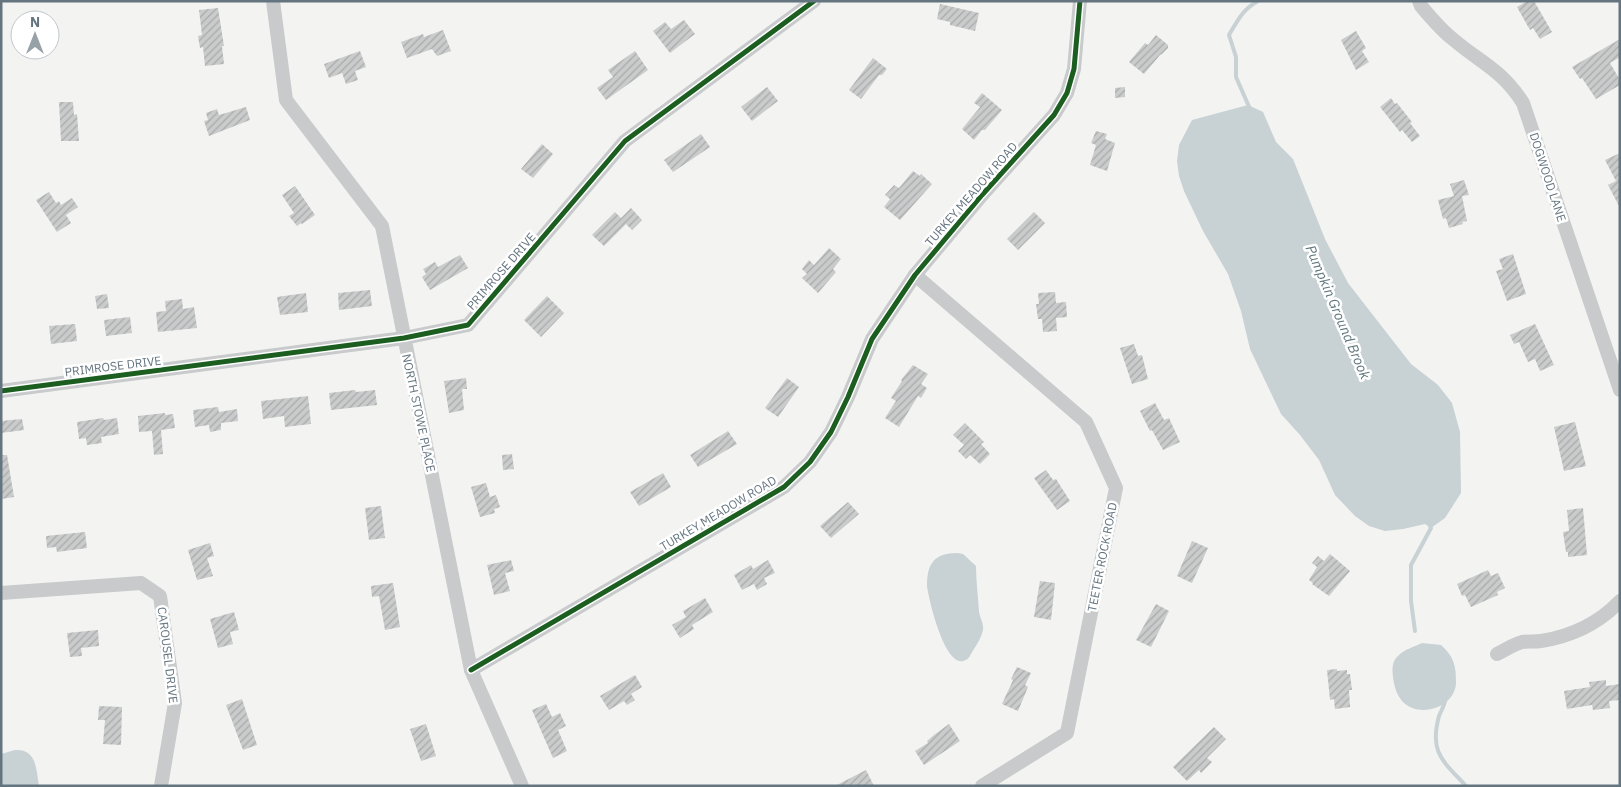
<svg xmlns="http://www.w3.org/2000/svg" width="1621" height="787" font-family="'IBM Plex Sans',sans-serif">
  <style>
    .water { fill: #c8d1d3 }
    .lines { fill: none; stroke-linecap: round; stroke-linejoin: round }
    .stream { stroke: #c8d1d3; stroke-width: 4 }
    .building { fill: url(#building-hatch) }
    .minor { stroke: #c8cacb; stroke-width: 14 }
    .cycleway-casing { stroke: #fff; stroke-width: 8 }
    .cycleway { stroke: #1b5e20; stroke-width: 5 }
    .labels { text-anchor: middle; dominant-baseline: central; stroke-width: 5; stroke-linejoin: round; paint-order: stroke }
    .street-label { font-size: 12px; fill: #657580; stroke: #fff }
    .water-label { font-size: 14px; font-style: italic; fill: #60777e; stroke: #fff }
  </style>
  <defs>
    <pattern id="building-hatch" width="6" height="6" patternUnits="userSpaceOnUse" patternTransform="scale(1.25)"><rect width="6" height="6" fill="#cacccc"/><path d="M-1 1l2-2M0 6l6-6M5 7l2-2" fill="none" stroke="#a8aaab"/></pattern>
  </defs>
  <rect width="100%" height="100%" fill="#f3f3f2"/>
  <g class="water">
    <polygon points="1248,105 1263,112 1276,142 1293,159 1325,239 1348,283 1411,364 1438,385 1452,403 1460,432 1461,493 1445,518 1431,528 1425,524 1403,529 1385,531 1369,526 1355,516 1335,495 1319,460 1300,435 1281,414 1250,349 1241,311 1228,274 1203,231 1184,191 1179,176 1177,161 1179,145 1192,120"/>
    <path d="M957 553 963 554 976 566C976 581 978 596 979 612 980 618 984 624 983 630 981 639 975 647 971 654 969 658 967 660 963 661 944 665 929 600 927 586 927 564 934 553 957 553Z"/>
    <path d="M1422 643 1441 645C1454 657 1456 665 1456 683 1455 707 1420 719 1403 702 1397 696 1394 686 1393 677 1392 669 1392 661 1398 656 1405 649 1414 647 1422 643Z"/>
    <path d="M15 750C37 749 36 769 39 786H1V754Z"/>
  </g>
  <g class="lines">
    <g class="stream">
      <path d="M1250 109 1236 77V57L1229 35C1238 20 1242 10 1258 1"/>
      <polyline points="1415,631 1411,601 1411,565 1431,528 1430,526"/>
      <path d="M1445 701C1444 706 1441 711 1439 716 1429 753 1443 761 1466 786"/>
    </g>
  </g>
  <g class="building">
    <polygon points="1528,1 1534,1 1552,32 1540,39 1533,28 1530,30 1517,7"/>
    <polygon points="940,4 979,13 975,31 950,25 950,22 937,19"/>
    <polygon points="218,8 224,46 222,46 224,64 205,66 203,47 200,48 198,36 202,35 199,10"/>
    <polygon points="684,20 695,34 670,53 653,31 665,22 671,29"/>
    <polygon points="443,30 451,51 437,56 432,49 407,58 401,42 423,34 424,37"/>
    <polygon points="1356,31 1366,48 1362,51 1369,62 1356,70 1341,40"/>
    <polygon points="1156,35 1168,45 1168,48 1162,54 1160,55 1144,74 1129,62 1145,43 1148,45"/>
    <polygon points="1620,39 1620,57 1610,63 1620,80 1620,85 1596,99 1582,78 1580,79 1572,67"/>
    <polygon points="360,51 366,67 355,71 358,80 346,84 342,73 329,78 324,64"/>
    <polygon points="635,51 648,70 606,100 597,88 613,77 608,70"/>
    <polygon points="873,58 887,69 882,75 879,75 861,99 849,90"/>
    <polygon points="767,87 778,101 752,121 741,107"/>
    <polygon points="1125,87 1125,97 1115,98 1115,88"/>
    <polygon points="982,93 1002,110 985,130 982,130 974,140 962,129 980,107 974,103"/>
    <polygon points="1391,98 1395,104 1397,103 1412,122 1410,123 1420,136 1412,142 1402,130 1400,132 1380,107"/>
    <polygon points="59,102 73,102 74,115 77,114 79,141 61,141"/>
    <polygon points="246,107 250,120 209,136 204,121 208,120 206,113 217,109 219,115"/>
    <polygon points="1096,131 1107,134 1105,139 1115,143 1107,171 1090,165 1096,145 1091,143"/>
    <polygon points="701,134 710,147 673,172 664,160"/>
    <polygon points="542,144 553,154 533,178 521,169"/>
    <polygon points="1620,153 1620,208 1608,185 1616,181 1605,160"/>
    <polygon points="913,171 920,176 921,174 932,184 900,220 884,207 890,199 885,195 894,185 899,188"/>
    <polygon points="1464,180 1469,195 1462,196 1467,221 1462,222 1463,224 1449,228 1446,218 1443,219 1438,200 1454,196 1450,184"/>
    <polygon points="295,186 315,215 302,224 301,223 297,226 289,216 294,213 282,195"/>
    <polygon points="49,192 56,203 59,201 61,205 72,198 78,207 66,215 71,223 57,232 36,200"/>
    <polygon points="631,208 642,220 632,230 626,224 604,246 592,235 615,212 621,218"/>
    <polygon points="1034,212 1045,223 1018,250 1007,239"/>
    <polygon points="829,248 841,259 833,269 836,272 818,293 802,278 807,274 802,269 809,260 814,265"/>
    <polygon points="1513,254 1526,294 1507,301 1496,271 1503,269 1499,259"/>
    <polygon points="460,255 468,268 430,290 422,277 426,274 423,269 435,262 438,267"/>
    <polygon points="370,290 372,306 339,310 338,293"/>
    <polygon points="1055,292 1056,303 1066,302 1067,317 1056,318 1057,331 1043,332 1042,319 1038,319 1036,304 1039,304 1038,293"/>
    <polygon points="306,293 308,312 280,315 277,297"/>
    <polygon points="107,294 109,308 97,309 95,296"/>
    <polygon points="547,296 564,313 541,337 524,320"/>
    <polygon points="182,299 183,309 194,307 197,328 158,332 156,312 166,311 165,301"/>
    <polygon points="130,317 132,333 106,336 104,320"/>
    <polygon points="75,324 77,341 51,344 49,326"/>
    <polygon points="1535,324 1554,365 1540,371 1535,359 1528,362 1519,342 1514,344 1510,335"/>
    <polygon points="1134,344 1138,356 1142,355 1148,379 1132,384 1120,348"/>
    <polygon points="913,365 928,374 921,384 927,388 921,398 918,396 899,427 885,418 896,401 891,398 902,381 901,380"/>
    <polygon points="466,378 467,389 462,389 464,410 449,413 444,381"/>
    <polygon points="787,378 799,387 778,417 765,408"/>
    <polygon points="355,390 356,392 375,390 377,405 331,410 329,393"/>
    <polygon points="308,396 311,424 285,427 284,416 263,419 261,401"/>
    <polygon points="1155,403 1164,420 1169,418 1180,442 1163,450 1152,430 1150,431 1140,411"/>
    <polygon points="218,407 219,412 237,409 238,421 221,423 221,430 210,432 209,425 195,427 193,410"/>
    <polygon points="165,413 165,415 173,414 175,428 161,430 163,454 154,455 152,431 139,432 138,416"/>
    <polygon points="103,418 104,420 117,418 119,434 101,437 102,443 87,445 86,438 79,439 77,422"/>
    <polygon points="22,419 24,430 1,433 1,421"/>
    <polygon points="1575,422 1586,466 1564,471 1554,427"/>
    <polygon points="965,423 984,442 981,444 990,454 980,464 970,455 966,459 958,451 964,445 953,435"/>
    <polygon points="728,431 737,444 698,467 690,455"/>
    <polygon points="512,454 514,469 503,470 502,455"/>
    <polygon points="1,455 7,455 14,497 1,499"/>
    <polygon points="1046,470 1053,480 1056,479 1070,501 1057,510 1034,478"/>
    <polygon points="663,473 671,487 639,506 630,492"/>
    <polygon points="486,483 490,497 496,495 500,507 494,509 495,513 480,517 471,487"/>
    <polygon points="848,502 859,514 831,538 820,526"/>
    <polygon points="381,506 385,538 369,540 365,508"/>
    <polygon points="1583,508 1587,555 1568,557 1568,552 1566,552 1563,532 1569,531 1567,510"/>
    <polygon points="85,532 87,548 57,552 56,547 47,548 46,536"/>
    <polygon points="1192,541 1208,548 1192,583 1177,576"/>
    <polygon points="210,543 214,556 207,558 213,576 197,580 188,550"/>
    <polygon points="1330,554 1350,571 1329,596 1312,584 1313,583 1309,580 1317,567 1312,563 1318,556 1324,561"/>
    <polygon points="511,560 514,571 505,573 510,591 494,595 487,565"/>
    <polygon points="768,560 775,573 764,578 767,584 757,590 754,584 742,590 734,575 751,565 753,569"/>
    <polygon points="1488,570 1491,576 1498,573 1505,588 1497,592 1498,595 1471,607 1465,595 1462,596 1457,584"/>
    <polygon points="1040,581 1055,583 1051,620 1034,617"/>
    <polygon points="393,583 400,627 385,630 379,596 372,597 371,586"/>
    <polygon points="705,598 713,612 692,625 694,629 680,638 672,625 686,617 683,611"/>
    <polygon points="1156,604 1169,611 1151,647 1136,640"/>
    <polygon points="234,612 239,630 230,632 233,644 218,648 210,619"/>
    <polygon points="98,630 99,646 81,648 82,656 70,657 67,633"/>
    <polygon points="1017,667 1031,673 1025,685 1028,687 1018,711 1002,704 1013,680 1011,679"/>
    <polygon points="1337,669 1337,671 1347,670 1347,674 1350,674 1352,690 1349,690 1350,707 1335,709 1334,699 1330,700 1327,670"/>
    <polygon points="635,675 642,687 631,694 635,700 627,705 624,701 609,710 600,696"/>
    <polygon points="1606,680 1606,686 1620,684 1620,700 1609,701 1610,708 1593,710 1592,705 1567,709 1564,691 1590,687 1589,682"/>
    <polygon points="242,699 257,745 243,750 226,705"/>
    <polygon points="546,704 552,717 560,713 566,726 558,730 567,751 553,758 532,710"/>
    <polygon points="99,706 122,707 121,745 103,744 105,720 98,720"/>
    <polygon points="426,724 436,756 421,761 410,729"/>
    <polygon points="949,724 960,741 924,765 915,751 928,743 927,741 934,735"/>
    <polygon points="1214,727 1226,739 1207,758 1212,762 1201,773 1199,770 1187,781 1173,767"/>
    <polygon points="866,770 874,786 835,786"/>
  </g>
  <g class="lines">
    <g class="minor">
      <polyline points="273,1 286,100 382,226 471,670 522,786"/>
      <path d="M1419 1 1421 6C1431 18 1442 31 1454 40 1481 63 1502 70 1523 103L1620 390"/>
      <polyline points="915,275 1086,422 1116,488 1067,733 982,786"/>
      <polyline points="1,391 404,338 468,325 625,141 814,1"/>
      <polyline points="1,593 141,583 160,596 175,703 161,786"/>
      <path d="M1497 654C1505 650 1514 644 1522 642 1528 641 1535 642 1541 641 1572 636 1599 623 1620 601"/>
      <polyline points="471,670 784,487 810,462 831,432 848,397 872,339 915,275 982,195 1054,115 1067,93 1074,69 1080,1"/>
    </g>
    <defs>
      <g id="cycleway">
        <polyline points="1,391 404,338 468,325 625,141 814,1"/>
        <polyline points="471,670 784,487 810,462 831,432 848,397 872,339 915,275 982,195 1054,115 1067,93 1074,69 1080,1"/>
      </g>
    </defs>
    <use href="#cycleway" class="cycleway-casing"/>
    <use href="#cycleway" class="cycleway"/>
  </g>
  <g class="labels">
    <g class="street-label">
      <text transform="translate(1548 177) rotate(72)">DOGWOOD LANE</text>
      <text transform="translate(971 194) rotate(-49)">TURKEY MEADOW ROAD</text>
      <text transform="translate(501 271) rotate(-49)">PRIMROSE DRIVE</text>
      <text transform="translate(113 366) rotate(-7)">PRIMROSE DRIVE</text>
      <text transform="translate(419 413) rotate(78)">NORTH STOWE PLACE</text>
      <text transform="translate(718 513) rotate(-31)">TURKEY MEADOW ROAD</text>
      <text transform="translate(1102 557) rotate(-79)">TEETER ROCK ROAD</text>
      <text transform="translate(168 655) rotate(83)">CAROUSEL DRIVE</text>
    </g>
    <g class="water-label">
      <text transform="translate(1338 312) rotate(67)">Pumpkin Ground Brook</text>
    </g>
  </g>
  <rect width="1621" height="787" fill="none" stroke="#657580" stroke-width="5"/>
  <g transform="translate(35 35)"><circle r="24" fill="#ffffff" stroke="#c1c8cc"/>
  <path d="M0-4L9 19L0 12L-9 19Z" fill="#97a1a8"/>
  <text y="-8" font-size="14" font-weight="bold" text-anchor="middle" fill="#657580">N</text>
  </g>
</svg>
